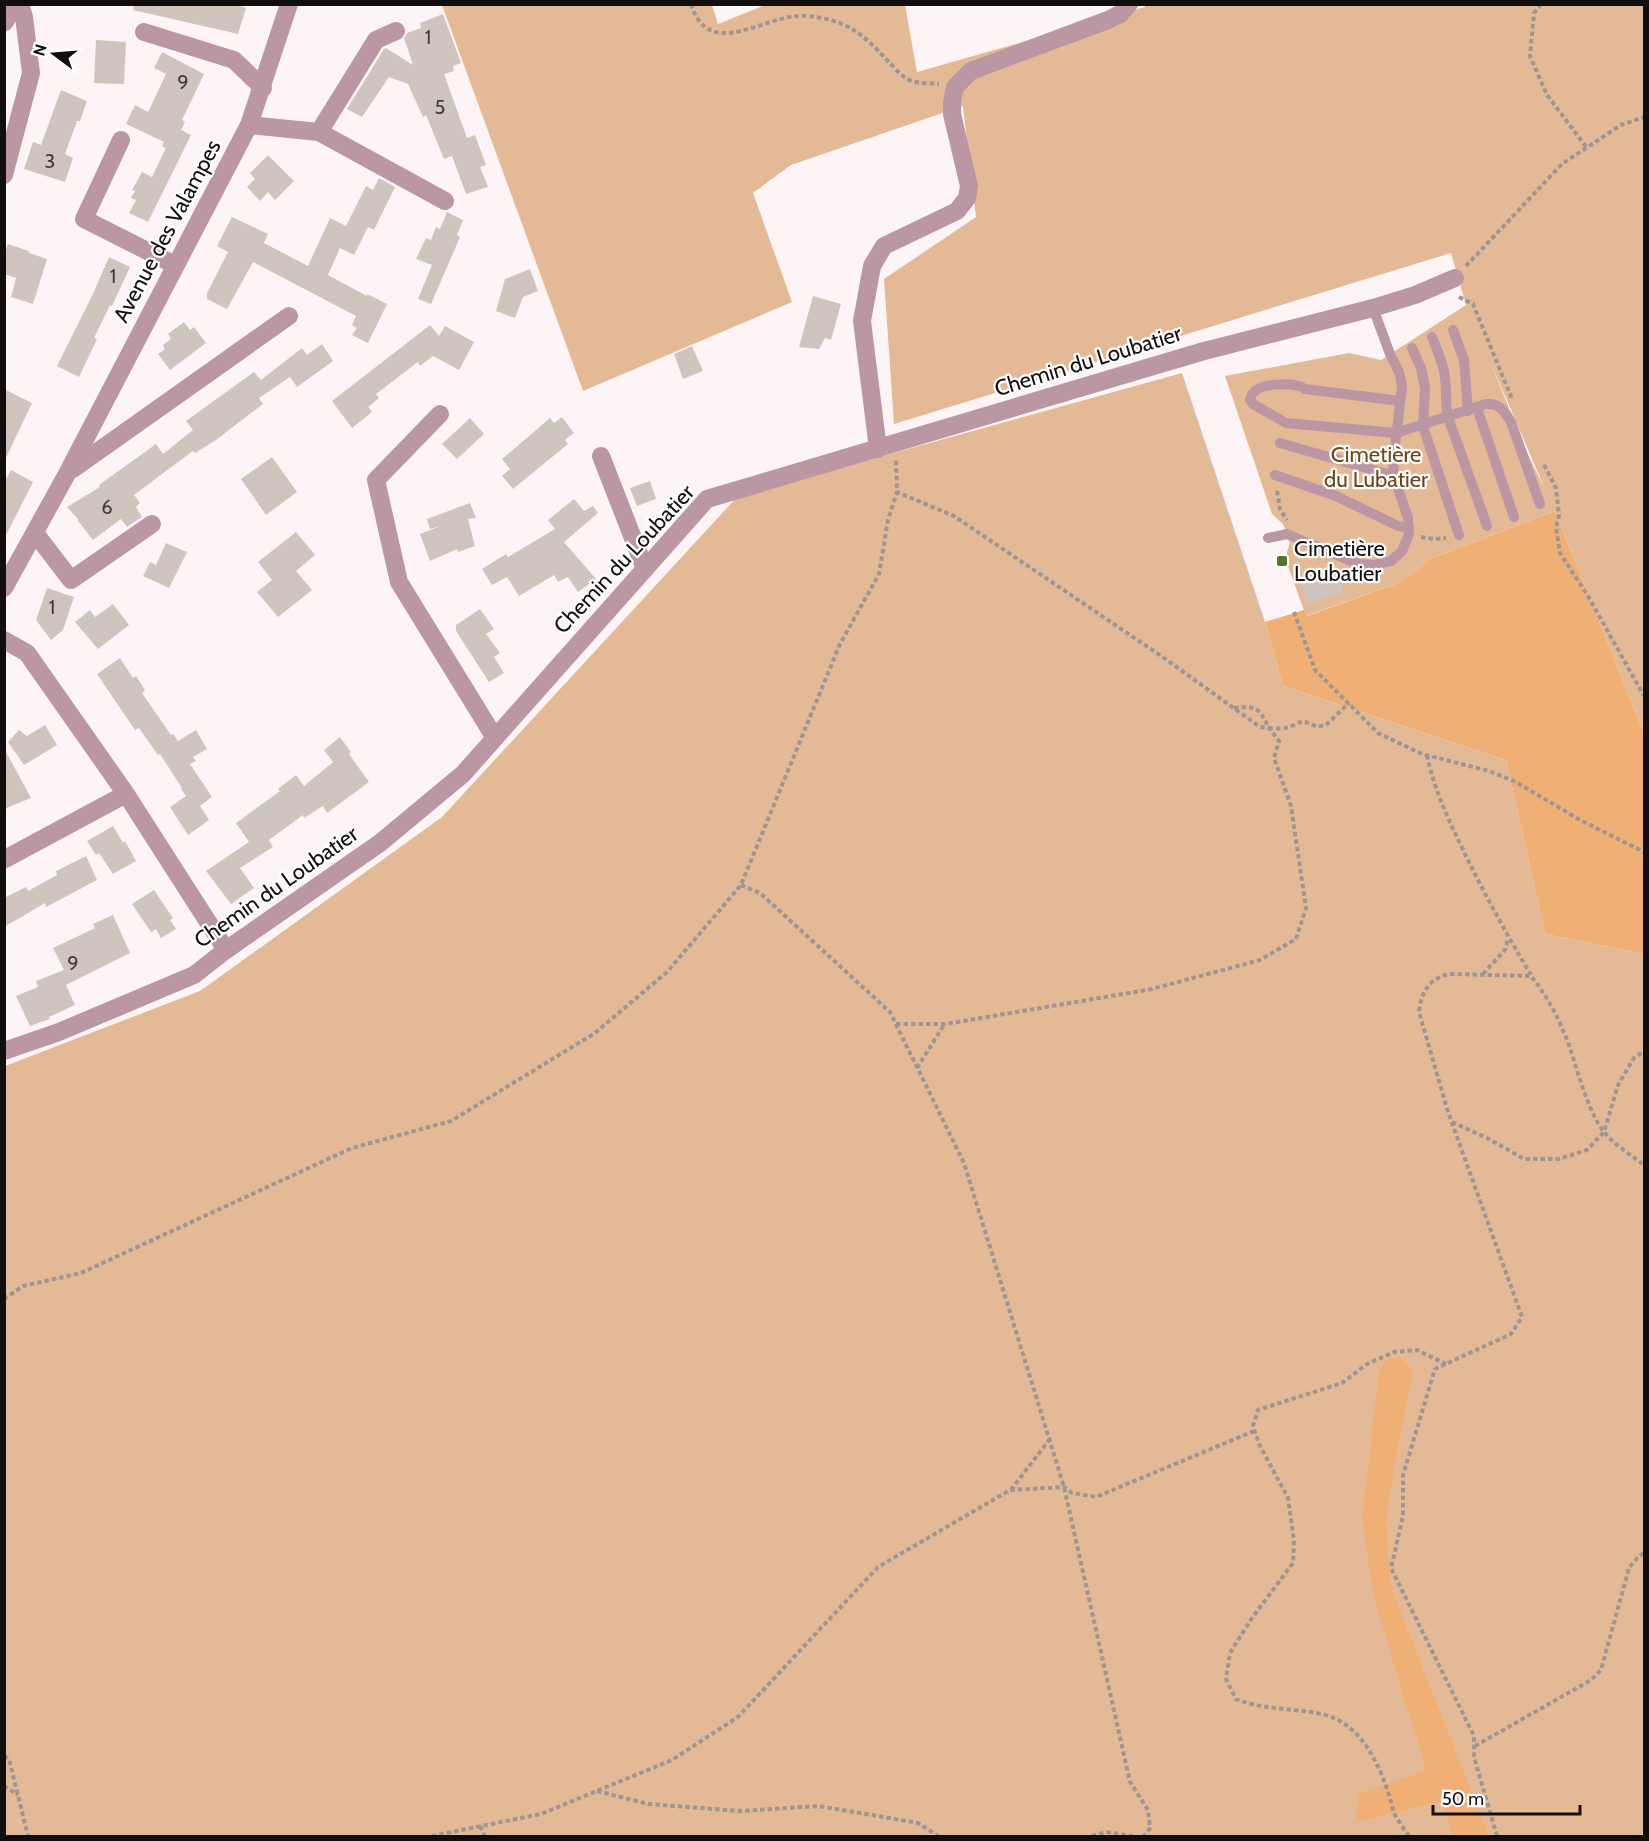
<svg xmlns="http://www.w3.org/2000/svg" width="1649" height="1841" font-family="Cabin,sans-serif">
  <style>
    .green { fill: #e4ba96; fill-rule: evenodd }
    .forest { fill: #f0af75 }
    .building { fill: #d0c4bf }
    .lines { fill: none; stroke-linecap: round; stroke-linejoin: round }
    .path { stroke: #9d9696; stroke-width: 4; stroke-dasharray: 4.5 3; stroke-linecap: butt }
    .lane { stroke: #bb96a3; stroke-width: 10 }
    .street { stroke: #bb96a3; stroke-width: 18 }
    .poi-dot { fill: #54752c; stroke: #fff; stroke-width: 2 }
    .labels { text-anchor: middle; dominant-baseline: central; stroke-width: 4.5; stroke-linejoin: round; paint-order: stroke }
    .number-label { font-size: 20px; fill: #423c3a }
    .street-label { font-size: 22px; fill: #120e0e; stroke: #fff }
    .park-label { font-size: 22px; fill: #6f4419; stroke: #fff }
    .poi-label { font-size: 22px; fill: #120e0e; stroke: #fff; text-anchor: start }
  </style>
  <rect width="100%" height="100%" fill="#fdf5f5"/>
  <g class="green">
    <path d="M442 5H712L718 24 765 5H905L917 72 1145 7V5H1644V733L1555 511 1430 559 1401 582 1306 616 1285 558 1290 543 1287 534 1283 524 1272 514 1225 376 1349 353 1381 360 1466 305 1451 253 894 424 884 279 976 217 963 106 791 165 753 193 792 302 583 391ZM1490 361 1545 489 1527 453Z"/>
    <polygon points="1182,373 1265,622 1283,686 1506,760 1545,934 1644,954 1644,1836 5,1836 5,1066 200,991 442,817 738,496"/>
  </g>
  <g class="forest">
    <polygon points="1555,511 1644,733 1644,954 1545,934 1506,760 1283,686 1265,622 1304,610 1307,616 1401,582 1430,559"/>
    <polygon points="1401,1357 1413,1371 1393,1474 1386,1525 1391,1587 1489,1836 1454,1836 1440,1801 1355,1823 1359,1794 1426,1770 1374,1599 1362,1520 1379,1370 1388,1359"/>
  </g>
  <g class="building">
    <polygon points="134,4 235,4 246,8 238,34 133,10"/>
    <polygon points="443,14 461,63 453,66 454,71 444,74 467,138 475,135 486,165 480,167 488,187 466,194 452,156 444,159 426,115 423,117 408,84 389,77 362,117 347,109 384,49 386,48 413,65 404,38 407,33 421,28 420,23"/>
    <polygon points="96,40 126,42 124,84 94,83"/>
    <polygon points="162,52 204,74 182,120 185,122 181,130 191,135 148,222 129,213 136,200 131,198 135,191 132,190 142,172 152,177 166,148 162,146 164,142 126,124 135,105 148,112 166,74 154,68"/>
    <polygon points="61,90 87,101 80,121 77,121 65,154 73,158 65,182 24,169 33,142 41,145"/>
    <polygon points="268,155 294,181 275,200 268,192 260,201 247,187 255,179 250,173"/>
    <polygon points="379,178 395,187 374,230 368,227 354,255 340,248 328,275 367,296 367,294 387,304 368,343 352,335 357,328 352,325 356,316 253,262 227,309 207,299 207,293 228,252 217,246 232,217 268,234 264,243 308,266 330,218 346,226 366,186 373,190"/>
    <polygon points="447,212 463,220 457,235 460,237 431,304 418,299 432,265 416,259 426,238 431,240 436,227 440,229"/>
    <polygon points="8,244 29,251 29,253 47,259 33,304 11,297 16,278 4,274 4,254"/>
    <polygon points="109,257 130,267 112,306 110,305 94,338 97,339 79,377 57,366 92,296"/>
    <polygon points="530,269 538,291 523,297 515,318 496,311 505,279"/>
    <polygon points="813,296 841,304 831,340 825,338 819,349 799,347"/>
    <polygon points="184,322 190,330 194,327 206,343 170,370 158,354 165,349 163,345 171,339 168,334"/>
    <polygon points="430,325 439,336 445,326 474,342 459,370 433,356 420,366 418,362 376,394 379,398 368,407 372,412 352,428 332,401"/>
    <polygon points="322,344 333,361 297,387 290,377 259,398 263,404 216,440 195,453 193,451 134,495 140,503 136,507 142,517 127,527 121,519 93,540 78,521 78,519 67,507 100,487 99,485 156,444 163,454 193,430 186,421 254,372 261,380 302,348 307,355"/>
    <polygon points="692,346 703,371 683,379 674,354"/>
    <polygon points="4,389 32,403 4,462"/>
    <polygon points="562,417 574,433 565,440 568,444 513,489 502,476 510,469 502,459 550,418 554,423"/>
    <polygon points="470,418 484,434 457,459 442,444"/>
    <polygon points="272,457 297,492 266,515 241,479"/>
    <polygon points="11,470 33,482 4,539 4,483"/>
    <polygon points="650,481 656,499 637,506 630,488"/>
    <polygon points="574,499 584,511 593,506 598,513 564,542 596,579 578,592 568,577 558,582 554,575 519,596 507,577 492,585 482,569 506,554 508,557 555,529 548,520"/>
    <polygon points="470,503 476,518 468,519 475,546 458,552 457,549 430,561 420,534 441,526 430,529 427,519"/>
    <polygon points="296,532 315,555 296,571 312,590 278,617 257,592 272,580 258,562"/>
    <polygon points="166,543 187,552 169,588 143,576 150,562 156,565"/>
    <polygon points="1318,573 1320,580 1338,574 1344,592 1307,604 1300,580"/>
    <polygon points="47,588 74,597 63,630 51,640 36,620"/>
    <polygon points="113,604 129,625 98,649 75,622 90,610 95,617"/>
    <polygon points="480,609 494,629 486,634 500,653 494,657 504,673 489,682 456,631 456,625"/>
    <polygon points="120,658 133,678 136,676 145,690 142,693 171,735 173,734 178,741 196,730 207,749 193,757 196,761 190,764 212,797 200,806 209,820 188,835 170,807 186,796 181,789 182,788 160,754 158,755 139,728 135,730 97,674"/>
    <polygon points="45,725 57,745 24,765 8,742 19,730 27,736"/>
    <polygon points="340,737 351,752 349,754 369,782 327,813 323,806 304,818 303,815 269,840 273,847 240,868 254,888 231,904 206,871 249,842 236,823 280,791 278,789 296,775 304,786 333,762 324,750"/>
    <polygon points="4,748 31,798 4,809"/>
    <polygon points="113,826 123,843 125,841 136,861 113,874 99,853 96,855 87,841"/>
    <polygon points="86,856 97,880 46,907 45,903 4,927 4,898 26,887 28,891 57,875 56,871"/>
    <polygon points="154,890 173,918 170,920 176,929 161,938 156,929 151,932 132,904"/>
    <polygon points="113,915 130,953 66,985 75,1005 49,1017 50,1019 30,1026 16,996 38,987 36,981 64,970 53,948 95,928 93,924"/>
  </g>
  <g class="lines">
    <g class="path">
      <path d="M691 4C710 64 766 12 807 16 847 20 861 32 888 61 895 68 902 78 912 81 920 84 931 83 939 84"/>
      <polyline points="1541,4 1534,13 1530,56 1547,95 1587,148"/>
      <polyline points="1466,266 1562,164 1621,125 1644,117"/>
      <polyline points="1459,297 1473,304 1512,399"/>
      <polyline points="1544,465 1556,488 1559,515 1556,527 1560,553 1588,596 1644,696"/>
      <polyline points="1277,491 1280,509 1287,520"/>
      <polyline points="1421,537 1434,539 1446,538"/>
      <polyline points="1294,612 1315,670 1378,733 1422,754 1489,771 1514,781 1582,821 1644,852"/>
      <path d="M1234 708C1257 705 1259 708 1269 728 1274 728 1280 729 1285 728 1302 724 1298 717 1317 727L1326 725 1349 703"/>
      <path d="M1427 755C1434 790 1449 821 1465 854 1485 895 1507 935 1531 975"/>
      <polyline points="741,885 760,893 890,1012 964,1163 1064,1487 1130,1782 1148,1810 1150,1828 1144,1836"/>
      <polyline points="1483,974 1505,950 1508,938"/>
      <polyline points="896,1024 945,1024 1152,989 1260,960 1296,939 1306,908 1291,806 1274,758 1279,741 1269,728 1260,727 1167,660 954,516 897,492"/>
      <polyline points="917,1068 944,1025"/>
      <polyline points="1452,1122 1489,1139 1524,1159 1559,1159 1587,1150 1604,1132 1618,1085 1634,1058 1644,1051"/>
      <polyline points="4,1299 23,1286 81,1273 352,1148 451,1121 595,1033 667,972 741,885 840,644 879,574 888,520 897,492 896,460"/>
      <polyline points="1011,1490 1049,1440"/>
      <polyline points="1475,1746 1591,1680 1601,1670 1629,1568 1639,1556 1644,1553"/>
      <polyline points="4,1756 9,1759 28,1836"/>
      <polyline points="4,1786 18,1795"/>
      <polyline points="597,1791 648,1804 740,1811 819,1806 918,1823 938,1836"/>
      <polyline points="480,1826 485,1836"/>
      <polyline points="432,1836 541,1814 672,1760 738,1717 878,1567 1010,1490 1064,1487 1072,1493 1096,1497 1254,1431"/>
      <polyline points="1092,1836 1106,1832 1133,1836"/>
      <path d="M1409 1836C1404 1829 1398 1821 1394 1813 1392 1807 1391 1801 1389 1795 1378 1761 1360 1723 1322 1714 1293 1708 1263 1710 1236 1699L1226 1679 1230 1653 1252 1618 1293 1563 1294 1541 1288 1498 1259 1444 1253 1426 1258 1410 1342 1383 1367 1364 1394 1352 1417 1350 1446 1364"/>
      <path d="M1497 1836 1474 1757V1736L1391 1568 1403 1516V1475L1435 1369 1511 1334 1522 1317 1448 1112 1419 1012C1421 992 1430 977 1451 974L1531 976C1548 997 1561 1022 1570 1048 1578 1072 1589 1115 1605 1133 1616 1146 1631 1155 1644 1165"/>
    </g>
    <g class="lane">
      <polyline points="1453,330 1464,360 1468,411"/>
      <path d="M1432 337C1437 350 1444 364 1445 378 1447 392 1445 404 1448 417L1487 526"/>
      <polyline points="1412,348 1421,368 1425,388 1423,426 1459,535"/>
      <path d="M1400 401 1305 389C1296 382 1264 383 1255 391 1251 394 1252 395 1250 400L1253 404 1286 423 1396 433 1486 404C1500 403 1505 412 1511 422L1540 504"/>
      <polyline points="1477,408 1514,517"/>
      <polyline points="1280,443 1394,476"/>
      <polyline points="1275,475 1336,496 1398,526 1409,528"/>
      <polyline points="1268,538 1287,534 1358,564 1374,565 1391,561 1402,551 1409,534 1408,518 1394,476 1393,464 1402,386 1399,372 1390,354 1373,308"/>
    </g>
    <g class="street">
      <polyline points="4,23 17,4"/>
      <polyline points="144,32 234,60 263,88"/>
      <polyline points="249,125 319,132 445,201"/>
      <polyline points="319,132 376,40 396,31"/>
      <polyline points="121,140 84,219 175,265"/>
      <polyline points="4,175 31,73 24,17 20,4"/>
      <polyline points="440,414 376,480 399,582 495,738"/>
      <polyline points="878,449 862,321 872,266 884,246 957,211 967,198 969,186 952,114 952,102 955,87 971,71 1108,20 1120,14 1129,4"/>
      <polyline points="601,456 645,569"/>
      <polyline points="73,469 289,316"/>
      <polyline points="35,533 71,580 152,524"/>
      <polyline points="4,588 68,472 249,125 289,4"/>
      <polyline points="4,640 27,653 126,794 226,950"/>
      <polyline points="5,859 126,794"/>
      <polyline points="4,1051 59,1032 194,975 226,950 380,843 463,774 707,499 1204,351 1373,308 1415,295 1455,278"/>
    </g>
  </g>
  <rect class="poi-dot" x="1276" y="555" width="12" height="12" rx="3"/>
  <g class="labels">
    <g class="number-label">
      <text x="428" y="37">1</text>
      <text x="183" y="82">9</text>
      <text x="440" y="107">5</text>
      <text x="50" y="161">3</text>
      <text x="113" y="276">1</text>
      <text x="107" y="507">6</text>
      <text x="52" y="607">1</text>
      <text x="73" y="963">9</text>
    </g>
    <g class="street-label">
      <text transform="translate(167 231) rotate(-62)">Avenue des Valampes</text>
      <text transform="translate(1088 361) rotate(-17)">Chemin du Loubatier</text>
      <text transform="translate(624 559) rotate(-47)">Chemin du Loubatier</text>
      <text transform="translate(276 887) rotate(-35)">Chemin du Loubatier</text>
    </g>
    <g class="park-label">
      <text x="1376" y="454">Cimetière<tspan x="1376" dy="25">du Lubatier</tspan></text>
    </g>
    <g class="poi-label">
      <text x="1294" y="548">Cimetière<tspan x="1294" dy="25">Loubatier</tspan></text>
    </g>
  </g>
  <rect width="1649" height="1841" fill="none" stroke="#120e0e" stroke-width="12"/>
  <g transform="translate(54 54) rotate(286)" stroke="#ffffff" stroke-width="4.5" paint-order="stroke">
  <path d="M0-4.5L10 22L0 15L-10 22Z" fill="#120e0e"/>
  <text y="-9" font-size="16" font-weight="bold" text-anchor="middle" fill="#120e0e">N</text>
  </g>
  <path d="M1433 1805v9h147v-9" fill="none" stroke="#120e0e" stroke-width="3"/>
  <text x="1442" y="1805" font-size="18" fill="#120e0e" stroke="#ffffff" stroke-width="4.5" paint-order="stroke">50 m</text>
</svg>
